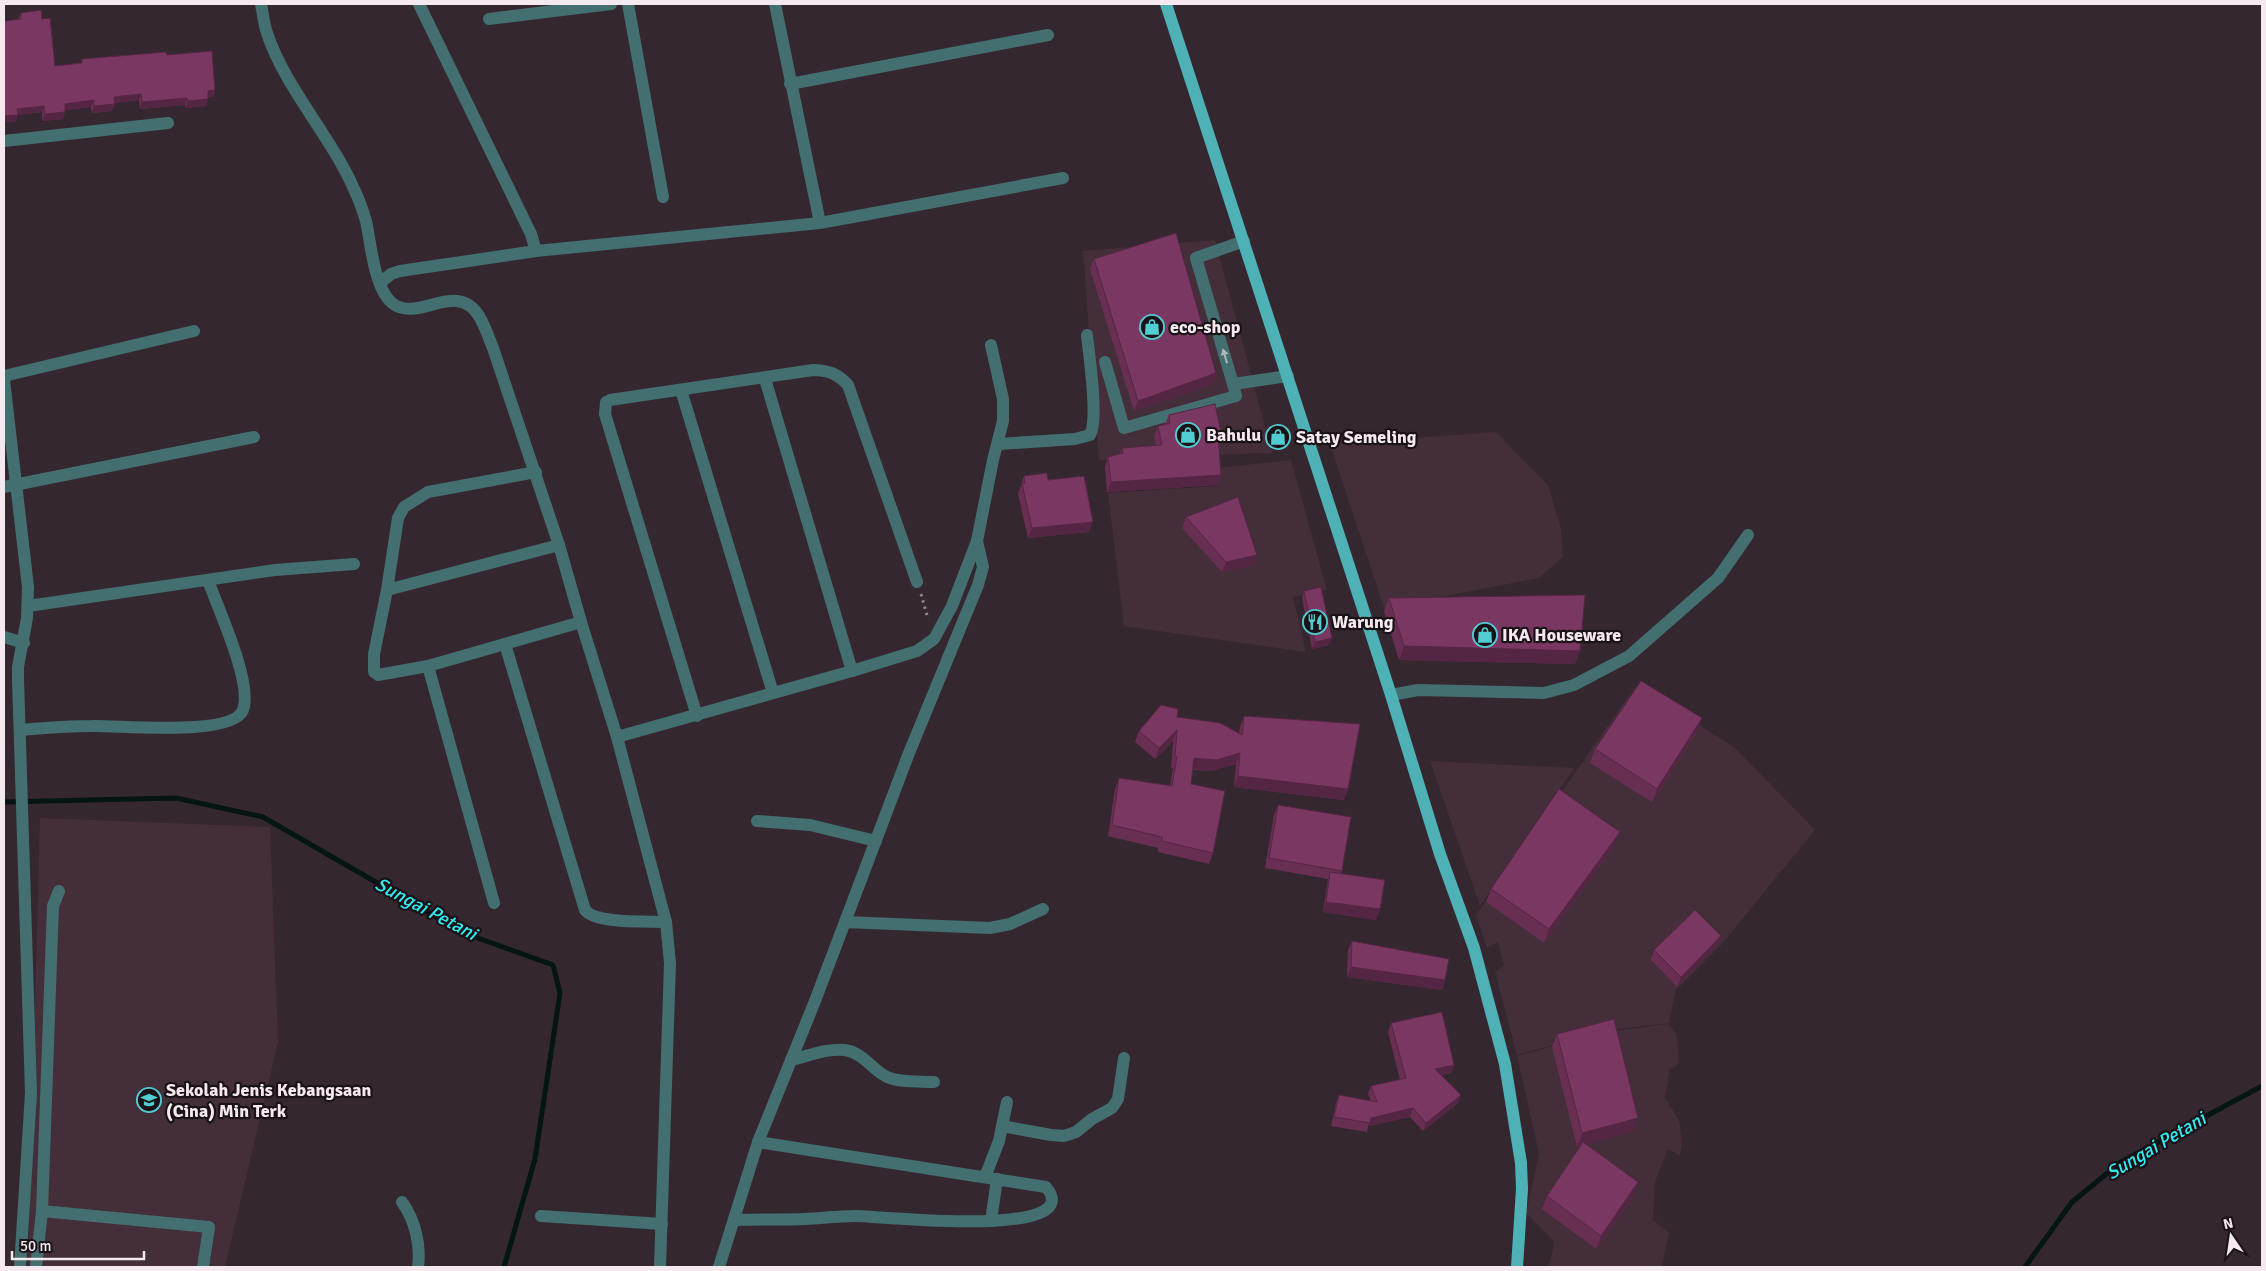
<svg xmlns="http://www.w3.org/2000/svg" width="2266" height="1271" font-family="Signika,sans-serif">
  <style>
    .built { fill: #432e3a }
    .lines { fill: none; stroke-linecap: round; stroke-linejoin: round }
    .stream { stroke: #051415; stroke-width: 5 }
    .path { stroke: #90848b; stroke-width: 3; stroke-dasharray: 2.5 4; stroke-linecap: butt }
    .minor { stroke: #436f70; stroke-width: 12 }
    .major { stroke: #4eb1b5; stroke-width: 12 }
    .wall { fill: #692f53 }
    .shaded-wall { fill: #552644 }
    .building { fill: #7a3761; stroke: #552644 }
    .oneway { fill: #adb8bc }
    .labels { text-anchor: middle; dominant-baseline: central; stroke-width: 4.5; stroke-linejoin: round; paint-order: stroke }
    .poi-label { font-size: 18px; font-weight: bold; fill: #f3e9ef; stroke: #191216; text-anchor: start }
    .water-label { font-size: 19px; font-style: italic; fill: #32ecf2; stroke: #191216 }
  </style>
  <rect width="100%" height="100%" fill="#35272f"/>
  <g class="built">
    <polygon points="1215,240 1272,453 1118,457 1099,461 1083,251"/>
    <polygon points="1496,432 1548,485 1561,529 1563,557 1539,578 1384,608 1330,444"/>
    <polygon points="1291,460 1327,590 1293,597 1306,652 1124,626 1108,493 1217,486 1218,468"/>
    <polygon points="1634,688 1652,695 1734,747 1815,830 1721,945 1676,990 1669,1023 1610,1030 1517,1055 1495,972 1504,966 1498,942 1487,948 1476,915"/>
    <polygon points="1430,761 1574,768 1480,906"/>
    <polygon points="40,818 270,827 278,1042 225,1267 28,1267"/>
    <polygon points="1669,1024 1677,1036 1679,1064 1670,1069 1665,1098 1679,1120 1682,1142 1680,1156 1668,1149 1655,1182 1653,1220 1669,1233 1662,1267 1548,1267 1555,1242 1526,1213 1539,1154 1517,1056 1610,1031"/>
  </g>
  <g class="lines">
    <g class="stream">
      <polyline points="4,802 176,798 263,817 464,933 553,965 560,993 535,1159 504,1267"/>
      <polyline points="2025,1267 2072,1202 2121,1162 2262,1086"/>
    </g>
    <polyline class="path" points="921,594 928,619"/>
    <g class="minor">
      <path d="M261 4C263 14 264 24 267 33 285 88 331 136 354 189 359 199 363 211 366 221 371 244 374 288 392 303 418 324 456 279 479 316 485 326 489 338 493 348L559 545 581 622 617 737 666 922 670 963 660 1267"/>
      <polyline points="419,4 531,234 536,251 820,223 1063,178"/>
      <polyline points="628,4 663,197"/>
      <polyline points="775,4 820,223"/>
      <polyline points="489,19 611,4"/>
      <polyline points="790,84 1048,35"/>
      <polyline points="4,141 168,123"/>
      <polyline points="1244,241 1196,258 1233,384 1288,376"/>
      <polyline points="380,283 391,274 400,271 536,251"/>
      <polyline points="1105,362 1124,428 1236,396 1233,384"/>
      <polyline points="4,376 194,331"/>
      <polyline points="765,379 852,671"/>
      <polyline points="4,380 28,587 27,618 18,667 18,679 31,1093 20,1267"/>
      <polyline points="681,390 773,693"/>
      <path d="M999 444 1075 439 1090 435C1099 419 1089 356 1087 335"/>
      <polyline points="536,472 428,492 404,507 398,518 387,590 374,654 374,672 378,675 428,666 581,622"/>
      <polyline points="4,487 254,437"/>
      <polyline points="387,590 559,545"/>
      <polyline points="28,606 275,570 354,564"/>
      <polyline points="4,637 24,643"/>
      <path d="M505 644 585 910C596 924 647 921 666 922"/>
      <polyline points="428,666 494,903"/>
      <polyline points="1391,695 1418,690 1544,693 1574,685 1629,656 1718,578 1748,535"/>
      <path d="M697 716 605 414 606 402 610 400 813 370C828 370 838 374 848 385L917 582"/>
      <path d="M20 730C44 728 68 726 92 726 119 725 233 737 243 710 253 683 218 609 208 580"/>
      <polyline points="617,737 852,671 917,651 934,639 952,606 977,541 993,460 1003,421 1003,399 991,345"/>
      <polyline points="757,821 810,825 876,841"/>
      <polyline points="845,922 990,928 1010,924 1043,909"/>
      <path d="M791 1060C808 1056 828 1048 845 1050 864 1053 872 1070 887 1077 901 1083 919 1081 934 1082"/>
      <polyline points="1002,1126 1051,1135 1064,1136 1076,1132 1092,1119 1112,1108 1118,1099 1124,1058"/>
      <polyline points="985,1177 999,1141 1007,1102"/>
      <path d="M402 1202C415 1220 421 1245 418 1267"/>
      <polyline points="42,1211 209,1227 203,1267"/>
      <polyline points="541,1216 662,1224"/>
      <path d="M734 1220C758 1219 782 1220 806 1219 823 1218 839 1216 856 1216 873 1216 1090 1240 1046 1187L758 1142"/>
      <polyline points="991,1221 997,1179"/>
      <polyline points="36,1267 42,1211 53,906 59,891"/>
      <polyline points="719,1267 758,1142 815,1001 909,753 978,585 983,567 977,541"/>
    </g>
    <polyline class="major" points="1166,4 1391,695 1440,854 1474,948 1505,1064 1521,1163 1522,1189 1517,1267"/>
  </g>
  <g class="wall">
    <polygon points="21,13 42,19 55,66 81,63 82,59 167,55 215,90 213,97 208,97 208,99 206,106 185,108 185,105 140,109 139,100 115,103 112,111 92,113 91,107 65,110 63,119 42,121 42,112 18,115 15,122 18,19"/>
    <polygon points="1094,259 1216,373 1213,384 1134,411 1090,269"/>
    <polygon points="1169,415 1218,441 1221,475 1217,485 1107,492 1105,467 1108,457 1120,453 1122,448 1156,446 1154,436 1158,426 1165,424"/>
    <polygon points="1024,476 1048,480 1089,532 1028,538 1018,494"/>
    <polygon points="1186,517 1253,565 1222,572 1182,528"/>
    <polygon points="1304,591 1329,645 1312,649 1302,598"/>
    <polygon points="1389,598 1575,664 1399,660 1384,611"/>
    <polygon points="1244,716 1348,789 1344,800 1234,787 1236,764 1212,771 1193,770 1191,784 1213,853 1209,864 1158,852 1158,848 1108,836 1115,789 1119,778 1170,786 1173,768 1171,768 1173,741 1155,759 1135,742 1139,731 1177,717 1239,733 1240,727"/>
    <polygon points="1702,718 1697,731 1652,802 1590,763 1595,749"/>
    <polygon points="1278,805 1342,871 1341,874 1380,909 1376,920 1323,912 1328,879 1265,868 1274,815"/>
    <polygon points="1620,832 1615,845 1544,943 1486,902 1491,889"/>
    <polygon points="1721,936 1717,946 1677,987 1651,960 1654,950"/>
    <polygon points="1352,941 1445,980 1442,990 1347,977 1348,951"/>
    <polygon points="1391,1023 1454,1065 1451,1073 1441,1075 1458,1103 1423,1131 1410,1117 1368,1126 1367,1132 1331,1126 1336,1103 1339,1095 1371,1101 1368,1094 1371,1086 1400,1080 1388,1032"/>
    <polygon points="1557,1034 1633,1131 1586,1144 1638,1182 1633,1196 1596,1249 1542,1209 1547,1196 1581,1146 1577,1147 1552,1047"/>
  </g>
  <g class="shaded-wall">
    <polygon points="215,90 213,97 205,97 208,91"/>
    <polygon points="141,94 139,100 112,103 114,97"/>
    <polygon points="187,98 185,105 140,109 142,102"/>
    <polygon points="208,99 206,106 185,108 188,101"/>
    <polygon points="94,100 91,107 62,111 65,104"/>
    <polygon points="115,104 112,111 92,113 94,106"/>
    <polygon points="44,106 42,112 18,115 15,122 4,123 4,116 17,109"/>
    <polygon points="65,112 63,119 42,121 45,114"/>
    <polygon points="1216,373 1213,384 1134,411 1138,401"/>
    <polygon points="1221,432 1218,443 1218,433"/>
    <polygon points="1221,475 1217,485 1107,492 1111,482"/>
    <polygon points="1093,522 1089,532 1028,538 1032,528"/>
    <polygon points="1257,555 1253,565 1222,572 1226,562"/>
    <polygon points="1332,638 1329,645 1312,649 1315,642"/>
    <polygon points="1404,646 1580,651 1575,664 1399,660"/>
    <polygon points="1702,718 1697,731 1652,802 1657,789"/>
    <polygon points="1177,730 1173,741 1155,759 1159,748"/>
    <polygon points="1240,753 1236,764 1212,771 1190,769 1194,758"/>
    <polygon points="1238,776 1348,789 1344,800 1234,787"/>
    <polygon points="1620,832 1615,845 1544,943 1549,929"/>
    <polygon points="1326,902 1380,909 1376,920 1323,912"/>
    <polygon points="1721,936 1717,946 1677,987 1681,977"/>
    <polygon points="1351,967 1445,980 1442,990 1347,977"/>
    <polygon points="1454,1065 1451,1073 1432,1077 1435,1069"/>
    <polygon points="1461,1095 1458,1103 1423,1131 1426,1123"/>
    <polygon points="1413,1108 1410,1117 1368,1126 1371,1118"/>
    <polygon points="1638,1118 1633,1131 1577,1147 1582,1133"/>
    <polygon points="1638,1182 1633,1196 1596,1249 1601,1236"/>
  </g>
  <g class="building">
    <polygon points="41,10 42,19 50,18 55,66 82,63 82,59 166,52 167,55 212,51 215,90 208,91 208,99 188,101 187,98 142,102 141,94 114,97 115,104 94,106 94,100 65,104 65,112 45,114 44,106 17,109 18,115 4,116 4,21 21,19 21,13"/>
    <polygon points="1176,233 1216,373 1138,401 1094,259"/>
    <polygon points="1215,404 1221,432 1218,433 1221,475 1111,482 1108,457 1123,453 1122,448 1162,445 1158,426 1170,423 1169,415"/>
    <polygon points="1047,473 1048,480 1084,476 1093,522 1032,528 1022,484 1025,483 1024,476"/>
    <polygon points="1238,497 1257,555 1226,562 1186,517"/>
    <polygon points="1321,587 1332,638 1315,642 1304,591"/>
    <polygon points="1585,595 1580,651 1404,646 1389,598"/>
    <polygon points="1641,681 1702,718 1657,789 1595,749"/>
    <polygon points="1161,705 1178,709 1177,717 1220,723 1242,735 1244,716 1360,724 1348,789 1238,776 1240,753 1216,760 1194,758 1191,784 1225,791 1213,853 1162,841 1162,837 1112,825 1119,778 1172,786 1177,757 1175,757 1177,730 1159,748 1139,731"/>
    <polygon points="1559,789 1620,832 1549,929 1491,889"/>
    <polygon points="1278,805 1351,817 1342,871 1269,858"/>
    <polygon points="1330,872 1385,880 1380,909 1326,902"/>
    <polygon points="1695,910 1721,936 1681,977 1654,950"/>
    <polygon points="1352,941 1449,959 1445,980 1351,967"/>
    <polygon points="1442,1012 1454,1065 1435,1069 1461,1095 1426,1123 1413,1108 1371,1118 1370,1123 1334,1117 1339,1095 1377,1102 1371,1086 1406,1078 1391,1023"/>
    <polygon points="1614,1019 1638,1118 1582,1133 1557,1034"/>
    <polygon points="1583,1142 1638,1182 1601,1236 1547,1196"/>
  </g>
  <defs><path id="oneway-solid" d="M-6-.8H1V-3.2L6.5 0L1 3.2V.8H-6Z" transform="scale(1.25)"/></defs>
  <use class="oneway" href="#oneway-solid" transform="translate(1225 356) rotate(-106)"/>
  <defs>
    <symbol id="shop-ring" viewBox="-11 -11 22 22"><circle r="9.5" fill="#191216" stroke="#51ccd1" stroke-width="1.5"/><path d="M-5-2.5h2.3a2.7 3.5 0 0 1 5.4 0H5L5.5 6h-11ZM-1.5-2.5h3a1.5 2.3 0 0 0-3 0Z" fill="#51ccd1"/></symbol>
    <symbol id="restaurant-ring" viewBox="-11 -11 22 22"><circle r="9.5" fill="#191216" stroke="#51ccd1" stroke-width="1.5"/><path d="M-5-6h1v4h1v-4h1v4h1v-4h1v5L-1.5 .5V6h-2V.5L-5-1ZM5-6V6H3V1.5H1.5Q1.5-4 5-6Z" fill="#51ccd1"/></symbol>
    <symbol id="school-ring" viewBox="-11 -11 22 22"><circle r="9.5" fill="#191216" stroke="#51ccd1" stroke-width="1.5"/><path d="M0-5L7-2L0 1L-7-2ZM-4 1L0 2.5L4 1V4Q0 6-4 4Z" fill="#51ccd1"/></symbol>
  </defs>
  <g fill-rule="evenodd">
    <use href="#shop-ring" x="1138" y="313" width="28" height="28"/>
    <use href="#shop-ring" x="1174" y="421" width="28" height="28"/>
    <use href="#shop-ring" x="1264" y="423" width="28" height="28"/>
    <use href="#restaurant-ring" x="1301" y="608" width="28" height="28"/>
    <use href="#shop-ring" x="1471" y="621" width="28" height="28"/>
    <use href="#school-ring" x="135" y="1086" width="28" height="28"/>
  </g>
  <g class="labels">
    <g class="poi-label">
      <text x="1170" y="327">eco-shop</text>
      <text x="1206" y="435">Bahulu</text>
      <text x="1296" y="437">Satay Semeling</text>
      <text x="1332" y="622">Warung</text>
      <text x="1502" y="635">IKA Houseware</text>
      <text x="166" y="1090">Sekolah Jenis Kebangsaan<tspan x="166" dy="21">(Cina) Min Terk</tspan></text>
    </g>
    <g class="water-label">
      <text transform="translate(426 909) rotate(28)">Sungai Petani</text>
      <text transform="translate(2156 1146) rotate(-31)">Sungai Petani</text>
    </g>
  </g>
  <rect width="2266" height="1271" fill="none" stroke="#f3e9ef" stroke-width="10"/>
  <g transform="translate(2231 1236) rotate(347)" stroke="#191216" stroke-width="4" paint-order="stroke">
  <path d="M0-4L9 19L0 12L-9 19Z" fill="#f3e9ef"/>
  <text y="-8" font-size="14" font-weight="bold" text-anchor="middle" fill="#f3e9ef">N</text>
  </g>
  <path d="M12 1251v8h132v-8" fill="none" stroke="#f3e9ef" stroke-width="2.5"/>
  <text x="20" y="1251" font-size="15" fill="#f3e9ef" stroke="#191216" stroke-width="4" paint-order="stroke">50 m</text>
</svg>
